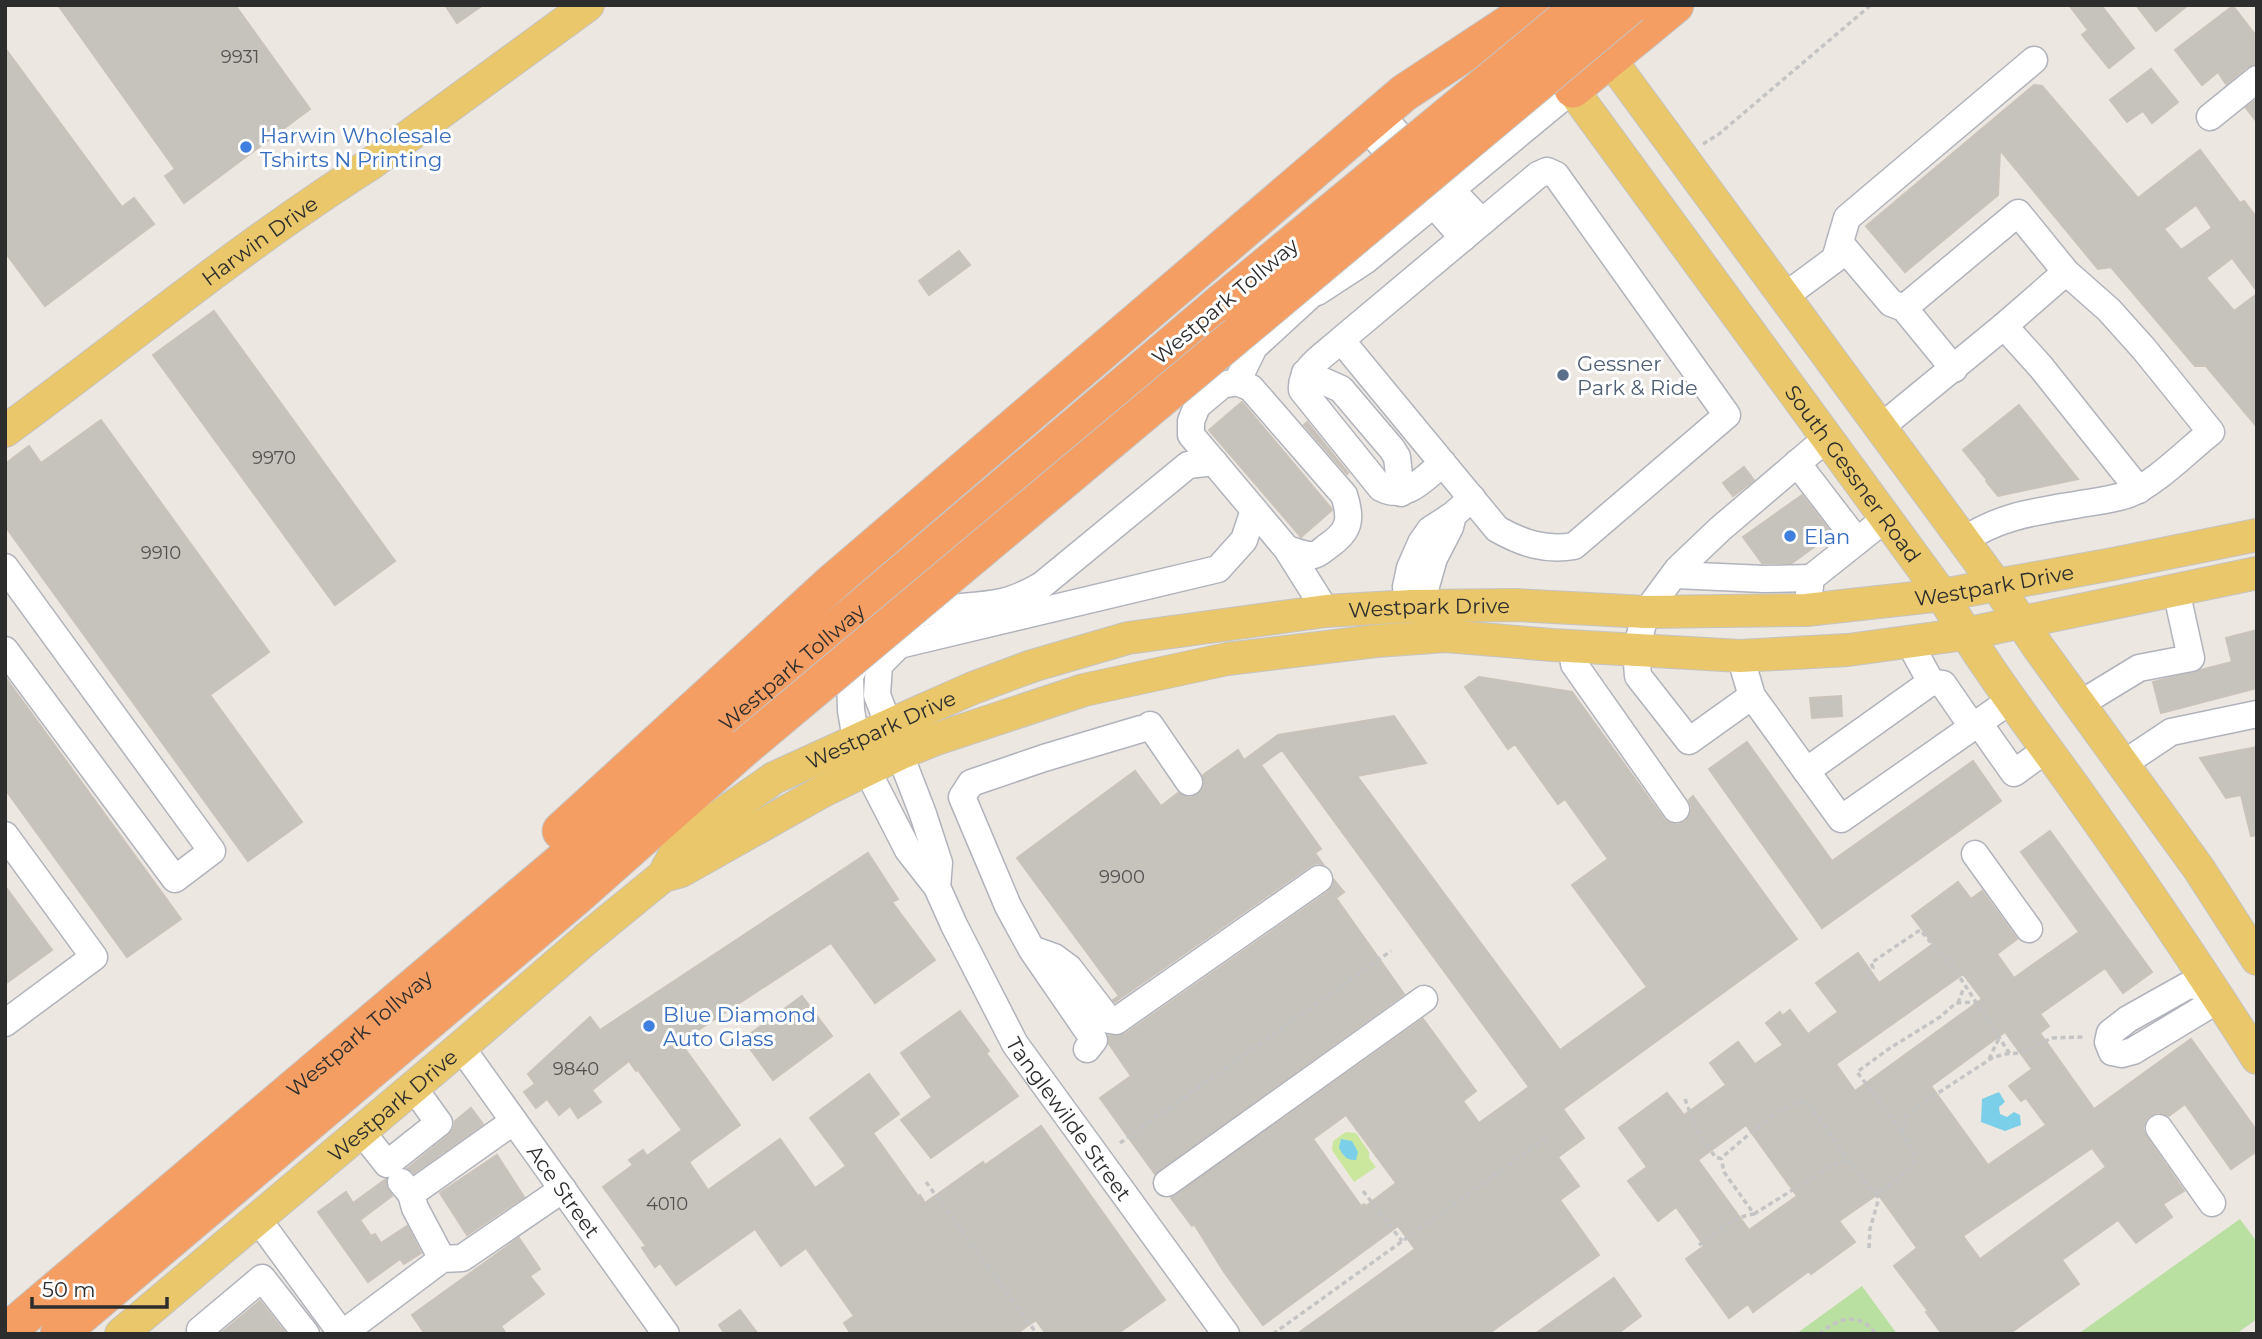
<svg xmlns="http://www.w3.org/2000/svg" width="2262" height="1339" font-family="Montserrat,sans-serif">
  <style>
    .green { fill: #b9e0a1 }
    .pitch { fill: #cae79d }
    .water { fill: #7bcfe8 }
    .building { fill: #c6c2bc; stroke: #c9c3ba; stroke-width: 2; fill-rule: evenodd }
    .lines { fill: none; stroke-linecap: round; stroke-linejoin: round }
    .minor-casing { stroke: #b1b3bc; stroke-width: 29 }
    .major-casing { stroke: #c4c4c4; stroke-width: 34 }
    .highway-casing { stroke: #c4c4c4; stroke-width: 39 }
    .path { stroke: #c4c4c4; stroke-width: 3.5; stroke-dasharray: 5 3.5; stroke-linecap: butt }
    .minor { stroke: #fff; stroke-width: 26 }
    .major { stroke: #e9c76a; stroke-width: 32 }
    .highway { stroke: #f59e64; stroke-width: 37 }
    .highway-bridge-casing { stroke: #c4c4c4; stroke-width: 39; stroke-linecap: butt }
    .highway-bridge { stroke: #f59e64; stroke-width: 37 }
    .shop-dot { fill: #3f7fe0; stroke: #fff; stroke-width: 2.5 }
    .service-dot { fill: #5c6f8a; stroke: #fff; stroke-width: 2.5 }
    .labels { text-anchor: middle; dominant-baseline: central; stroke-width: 6; stroke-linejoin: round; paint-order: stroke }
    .number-label { font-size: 18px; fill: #535251 }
    .shop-label { font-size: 21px; fill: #366cbe; stroke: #fff; text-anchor: start }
    .street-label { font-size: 21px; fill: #2d2d2d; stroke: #fff }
    .service-label { font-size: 21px; fill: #4e5e75; stroke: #fff; text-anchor: start }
  </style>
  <rect width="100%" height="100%" fill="#ede7e1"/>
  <g class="green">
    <polygon points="2240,1219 2257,1242 2257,1319 2236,1334 2078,1334"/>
    <polygon points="1862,1286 1897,1334 1796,1334"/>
  </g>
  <polygon class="pitch" points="1346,1132 1356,1133 1369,1152 1369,1158 1376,1167 1354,1182 1332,1150 1333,1141"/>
  <g class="water">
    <polygon points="1999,1092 2005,1102 1999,1107 2000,1114 2007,1117 2014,1112 2020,1115 2021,1125 2005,1131 1981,1122 1982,1099"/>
    <path d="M1341 1139 1352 1141 1358 1152 1356 1160C1347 1161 1342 1155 1339 1147Z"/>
  </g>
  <g class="building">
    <polygon points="58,5 235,5 310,109 184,203 165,176 175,169"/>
    <polygon points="445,5 483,5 457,23"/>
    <polygon points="2069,5 2101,5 2134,48 2109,68 2082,35 2088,30"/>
    <polygon points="2136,5 2188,5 2156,31"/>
    <polygon points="2233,6 2257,37 2257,64 2247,67 2226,84 2218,72 2202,85 2175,50"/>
    <polygon points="5,48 122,207 134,198 154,224 45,306 5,252"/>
    <polygon points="2151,69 2178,102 2152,123 2143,111 2127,122 2110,100"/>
    <path d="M2034 85 2042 86 2138 198 2200 150 2240 203 2244 201 2257 218V291L2232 258 2206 278 2234 311 2257 294V427L2206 366H2195L2111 267 2098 269 2000 150 1998 195 1905 272 1866 226ZM2196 205 2212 228 2181 250 2164 229Z"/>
    <polygon points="2257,99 2257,122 2246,108"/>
    <polygon points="959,251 970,265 929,295 919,281"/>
    <polygon points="214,311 395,561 335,605 153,355"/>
    <polygon points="1242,402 1331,508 1332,510 1301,537 1209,430"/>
    <polygon points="2019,405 2078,479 1998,496 1986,481 1987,480 1963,450"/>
    <polygon points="101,420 269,652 210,695 302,822 248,861 5,526 5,464 29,446 41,463"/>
    <polygon points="1307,422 1348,473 1347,474 1304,425"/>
    <polygon points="1744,467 1754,480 1733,496 1723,483"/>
    <polygon points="1802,495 1832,534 1792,563 1762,563 1743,537"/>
    <polygon points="2257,630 2257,688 2161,713 2153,682 2232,662 2226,638"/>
    <polygon points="5,677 181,919 127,957 5,789"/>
    <path d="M1479 677 1572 692 1664 819 1670 823 1677 825 1686 821 1690 815 1692 808 1689 800 1693 796 1797 939 1563 1109 1584 1138 1558 1157 1579 1186 1560 1200 1599 1255 1488 1334H1297L1415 1249 1398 1226 1263 1325 1224 1272 1194 1224 1192 1226 1171 1198 1423 1019 1476 1091 1463 1101 1479 1123 1529 1087 1282 750 1261 765 1321 849 1315 853 1323 864 1317 863 1310 866 1115 1002 1113 1000 1119 996 1017 858 1135 771 1161 806 1178 793 1190 798 1197 795 1203 788V775L1238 750 1244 760 1278 735 1394 716 1426 763 1357 776 1560 1050 1647 987 1572 885 1608 859 1565 799 1558 804 1515 744 1508 749 1465 687ZM1346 1115 1396 1183 1366 1206 1364 1204 1361 1206 1313 1139Z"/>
    <polygon points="1841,696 1842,716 1812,718 1810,698"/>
    <polygon points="1747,742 1832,861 1973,761 2001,801 1822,928 1709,769"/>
    <polygon points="2257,747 2257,835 2251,836 2241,795 2226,798 2200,758"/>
    <path d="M2050 831 2152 972 2123 993 2105 968 2040 1014 2049 1026 2040 1033 2094 1109 2191 1039 2257 1131V1151L2231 1169 2185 1104 2169 1116 2158 1112 2149 1116 2145 1121 2143 1129 2146 1136 2184 1191 2163 1204 2172 1217 2136 1243 2118 1220 2062 1260 2079 1284 2009 1334H1942L1926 1312 1928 1311 1894 1266 1917 1248 1878 1194 1839 1221 1855 1242 1811 1274 1809 1271 1753 1312 1748 1304 1729 1318 1686 1259 1704 1246 1676 1207 1658 1221 1628 1181 1647 1167 1619 1128 1667 1093 1684 1115 1726 1085 1710 1063 1738 1042 1755 1064 1783 1045 1766 1023 1780 1012 1782 1016 1790 1010 1808 1034 1838 1012 1816 983 1858 953 1879 983 1933 944 1912 916 1958 882 1971 899 1982 891 2017 939 1997 954 2014 978 2079 932 2021 852ZM1963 974 1982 999 1855 1091 1836 1064ZM2005 1032 2032 1069 2009 1086 2021 1101 2026 1098 2046 1125 1988 1165 1931 1086ZM1746 1125 1797 1196 1749 1230 1698 1160ZM2092 1148 2106 1167 1980 1259 1963 1236Z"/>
    <polygon points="868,853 898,899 892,902 935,960 875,1003 831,943 680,1042 740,1125 689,1162 708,1190 780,1139 815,1188 846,1166 810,1118 869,1074 899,1114 873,1133 918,1196 920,1195 925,1203 983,1162 985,1165 1041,1126 1165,1300 1117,1334 1046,1334 1036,1320 1016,1334 851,1334 844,1323 854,1316 806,1248 781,1266 755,1229 676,1285 660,1263 655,1267 642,1248 646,1246 603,1187 633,1165 629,1160 643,1150 647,1156 682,1130 638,1070 636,1071 629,1061 592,1090 601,1102 578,1118 570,1106 559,1115 547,1099 536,1108 524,1092 535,1084 528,1074 590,1017 600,1030"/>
    <polygon points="1334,880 1344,892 1336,898 1404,994 1155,1174 1100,1098 1131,1076 1109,1044 1109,1036 1125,1034 1328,892 1333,886"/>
    <polygon points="5,886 52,950 5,984"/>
    <polygon points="802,996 832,1036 773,1080 743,1039"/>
    <polygon points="960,1011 989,1051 986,1053 1018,1096 931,1158 901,1120 932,1097 901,1053"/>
    <polygon points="471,1108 483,1124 414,1173 408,1168 449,1135 454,1128 455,1121"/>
    <polygon points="497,1155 524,1197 467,1235 440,1193"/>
    <polygon points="386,1179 386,1185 392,1196 360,1220 371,1236 375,1234 381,1243 407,1226 421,1253 404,1264 400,1259 368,1282 318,1212 346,1192 353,1203"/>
    <polygon points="519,1238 540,1269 530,1276 544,1294 501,1326 506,1334 425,1334 412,1315"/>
    <polygon points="1614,1278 1641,1316 1617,1334 1535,1334"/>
    <polygon points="260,1301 286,1334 220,1334"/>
    <polygon points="740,1310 758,1334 725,1334 719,1325"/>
  </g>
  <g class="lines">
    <defs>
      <g id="minor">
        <polyline points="1379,114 1482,222"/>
        <polyline points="2210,117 2257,79"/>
        <polyline points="1365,126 1463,238"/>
        <polyline points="1840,243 1891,303 1904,308 1954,369"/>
        <polyline points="1317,292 1366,260 1573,89"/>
        <polyline points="1785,296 1835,259 1847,218 2034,60"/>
        <path d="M1904 308 2018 213 2066 272 2109 310 2144 349 2211 432C2188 450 2155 484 2129 494 2115 499 2101 501 2087 503 2041 511 2003 514 1964 540"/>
        <polyline points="2004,326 2066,272"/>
        <path d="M1341 340 1497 529C1522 543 1545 551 1574 546L1727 415 1556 175 1547 171 1538 175 1341 340C1326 354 1300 368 1302 390L1381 488C1407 501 1424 478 1443 463"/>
        <polyline points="1305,373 1341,389 1392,449 1397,457 1401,493"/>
        <polyline points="1237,382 1254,347 1327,280"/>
        <polyline points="1881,427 2004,326 2041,367 2139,490"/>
        <polyline points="1797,463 1857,541"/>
        <polyline points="1453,515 1450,527 1434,558 1424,593 1412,606 1406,587 1410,568 1421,543 1430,530 1453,515 1472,498"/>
        <path d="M1287 549C1295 551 1305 556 1314 555 1319 554 1324 549 1328 546 1350 531 1352 519 1344 495L1251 388 1237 382 1222 385 1197 406 1191 421V435L1287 549 1326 611"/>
        <polyline points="5,567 212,851 175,879 5,650"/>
        <polyline points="1675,575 1764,579 1811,578"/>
        <polyline points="1809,594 1811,578 1885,519"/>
        <path d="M904 619C935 605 969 609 1002 602 1016 599 1030 592 1042 585L1188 465 1214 462"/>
        <polyline points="1909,642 1931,682 1943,684 1972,726"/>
        <polyline points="1572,646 1574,664 1676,809"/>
        <path id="s1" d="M863 650 859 655 850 677 851 710 856 740 867 770 908 850 937 887 954 925 1015 1044 1226 1334"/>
        <polyline points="1740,656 1752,696 1841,819 2011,700"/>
        <polyline points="1752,696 1689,741 1638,676 1636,650 1646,612 1678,569 1720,529 1827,438"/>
        <polyline points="2080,704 2139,668 2191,658 2176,590"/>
        <polyline points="1978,722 2014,773 2047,749"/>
        <polyline points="1150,725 1189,782"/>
        <polyline points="2123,764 2171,732 2257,714"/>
        <polyline points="1806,771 1931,682"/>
        <polyline points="5,835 94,957 5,1023"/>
        <polyline points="1975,854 2029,929"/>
        <polyline points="937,887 939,863 923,814 877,695 879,665 899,645 1218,569 1244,540 1254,510"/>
        <polyline points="1034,950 1054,957 1069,968 1109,1020 1116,1021 1319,879"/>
        <polygon points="2211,985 2206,1007 2133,1051 2122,1054 2112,1052 2108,1042 2110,1033 2128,1019 2187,986"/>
        <path id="s2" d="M461 1047 666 1334"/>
        <polyline points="1087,1049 1094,1040 1032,950 1008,906 962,797 971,783 1044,758 1141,729"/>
        <polyline points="2159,1128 2212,1203"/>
        <polyline points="361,1131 387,1164 439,1123 413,1087"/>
        <polyline points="401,1182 411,1194 415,1208 442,1259"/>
        <polyline points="1167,1183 1424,999"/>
        <polyline points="411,1194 514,1121"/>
        <polyline points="257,1218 342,1334"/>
        <polyline points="203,1334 200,1330 262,1278 306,1334"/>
        <polyline points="342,1334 442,1259 462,1258 563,1189"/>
      </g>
      <g id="major">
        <polyline points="1596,40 1997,586 2038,647 2199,869 2257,959"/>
        <path id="s3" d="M1558 70 1942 595C1981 661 2027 722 2072 784 2136 874 2198 965 2257 1058"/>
        <path id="s4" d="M5 431C125 343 243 245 369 165L588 5"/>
        <polyline points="663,876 681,871 823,791 899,754 936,739 1084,690 1227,659 1376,641 1446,636 1552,645 1740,656 1848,650 1965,634 2257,573"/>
        <path id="s5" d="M121 1334 461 1047 586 939 663 876 681 843 774 778 914 714 973 688 1032 666 1128 638 1326 611 1412 606 1515 605 1646 612 1806 610 1942 595 2113 564 2257 535"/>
      </g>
      <g id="highway">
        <polyline points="1573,89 1675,5"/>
        <polyline points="561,831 834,581 1404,93 1537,5"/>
        <path id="s6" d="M5 1333 1222 302"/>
        <polyline points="59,1334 578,895 745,747"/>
      </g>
    </defs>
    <use href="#minor" class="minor-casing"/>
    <use href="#major" class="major-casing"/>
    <use href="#highway" class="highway-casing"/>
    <g class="path">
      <polyline points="1703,144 1719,134 1871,5"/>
      <polyline points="1872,979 1866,972 1873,968 1871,963 1920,930 1955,970 2010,1054"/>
      <polyline points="1958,1003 1964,987"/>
      <polyline points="1989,1059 1999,1038"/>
      <path d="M1685 1099 1696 1129 1716 1158H1721C1738 1145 1788 1095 1808 1103L1863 1180 1870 1189 1879 1192"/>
      <polyline points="1902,1131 1857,1072 1890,1048 1940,1017 1956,1003 1975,1002"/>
      <polyline points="1120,1143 1391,951"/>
      <polyline points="926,1182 1037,1334"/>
      <polyline points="1363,1191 1402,1241"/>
      <polyline points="1754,1214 1839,1161 1851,1162"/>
      <path d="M1699 1245C1715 1234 1734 1216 1754 1214L1724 1172 1721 1158"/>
      <path d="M1869 1248 1870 1229 1878 1201 1877 1194 1914 1165C1919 1152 1908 1143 1902 1132L1906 1117 1918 1106 1992 1058 2004 1054 2021 1053 2052 1038 2086 1037"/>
      <polyline points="1273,1334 1546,1138"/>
      <path d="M1819 1334C1838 1318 1859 1311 1876 1334"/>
    </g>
    <use href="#minor" class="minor"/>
    <use href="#major" class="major"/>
    <use href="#highway" class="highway"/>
    <defs>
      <g id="highway-bridge">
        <polyline points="1222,302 1582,5"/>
        <polyline points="745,747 1631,5"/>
      </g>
    </defs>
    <use href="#highway-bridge" class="highway-bridge-casing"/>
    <use href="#highway-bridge" class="highway-bridge"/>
  </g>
  <g class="shop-dot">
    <circle cx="246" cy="147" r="7"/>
    <circle cx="1790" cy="536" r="7"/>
    <circle cx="649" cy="1026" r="7"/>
  </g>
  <circle class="service-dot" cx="1563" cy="375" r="7"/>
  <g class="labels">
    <g class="number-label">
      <text x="240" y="57">9931</text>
      <text x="274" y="458">9970</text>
      <text x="161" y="553">9910</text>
      <text x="1122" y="877">9900</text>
      <text x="576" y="1069">9840</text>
      <text x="667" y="1204">4010</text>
    </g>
    <g class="shop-label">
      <text x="260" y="135">Harwin Wholesale<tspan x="260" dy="24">Tshirts N Printing</tspan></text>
      <text x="1804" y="536">Elan</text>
      <text x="663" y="1014">Blue Diamond<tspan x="663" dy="24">Auto Glass</tspan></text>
    </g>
    <g class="street-label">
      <text stroke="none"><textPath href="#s4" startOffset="318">Harwin Drive</textPath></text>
      <text transform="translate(1225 301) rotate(-40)">Westpark Tollway</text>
      <text stroke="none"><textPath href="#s3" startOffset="500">South Gessner Road</textPath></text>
      <text stroke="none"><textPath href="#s5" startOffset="2112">Westpark Drive</textPath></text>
      <text stroke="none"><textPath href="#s5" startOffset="1545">Westpark Drive</textPath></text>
      <text stroke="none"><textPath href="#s6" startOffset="1031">Westpark Tollway</textPath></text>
      <text stroke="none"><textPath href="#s5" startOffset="978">Westpark Drive</textPath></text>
      <text stroke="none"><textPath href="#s6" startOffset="464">Westpark Tollway</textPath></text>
      <text stroke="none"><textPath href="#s5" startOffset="355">Westpark Drive</textPath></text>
      <text stroke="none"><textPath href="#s1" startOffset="530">Tanglewilde Street</textPath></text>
      <text stroke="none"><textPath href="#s2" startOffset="177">Ace Street</textPath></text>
    </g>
    <g class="service-label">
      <text x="1577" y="363">Gessner<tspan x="1577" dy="24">Park &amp; Ride</tspan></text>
    </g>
  </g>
  <rect width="2262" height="1339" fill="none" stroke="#2d2d2d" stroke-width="14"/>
  <path d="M32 1297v10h135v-10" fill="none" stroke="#2d2d2d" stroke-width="3.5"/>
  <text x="42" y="1297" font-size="21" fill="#2d2d2d" stroke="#ffffff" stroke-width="5" paint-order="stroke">50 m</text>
</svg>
